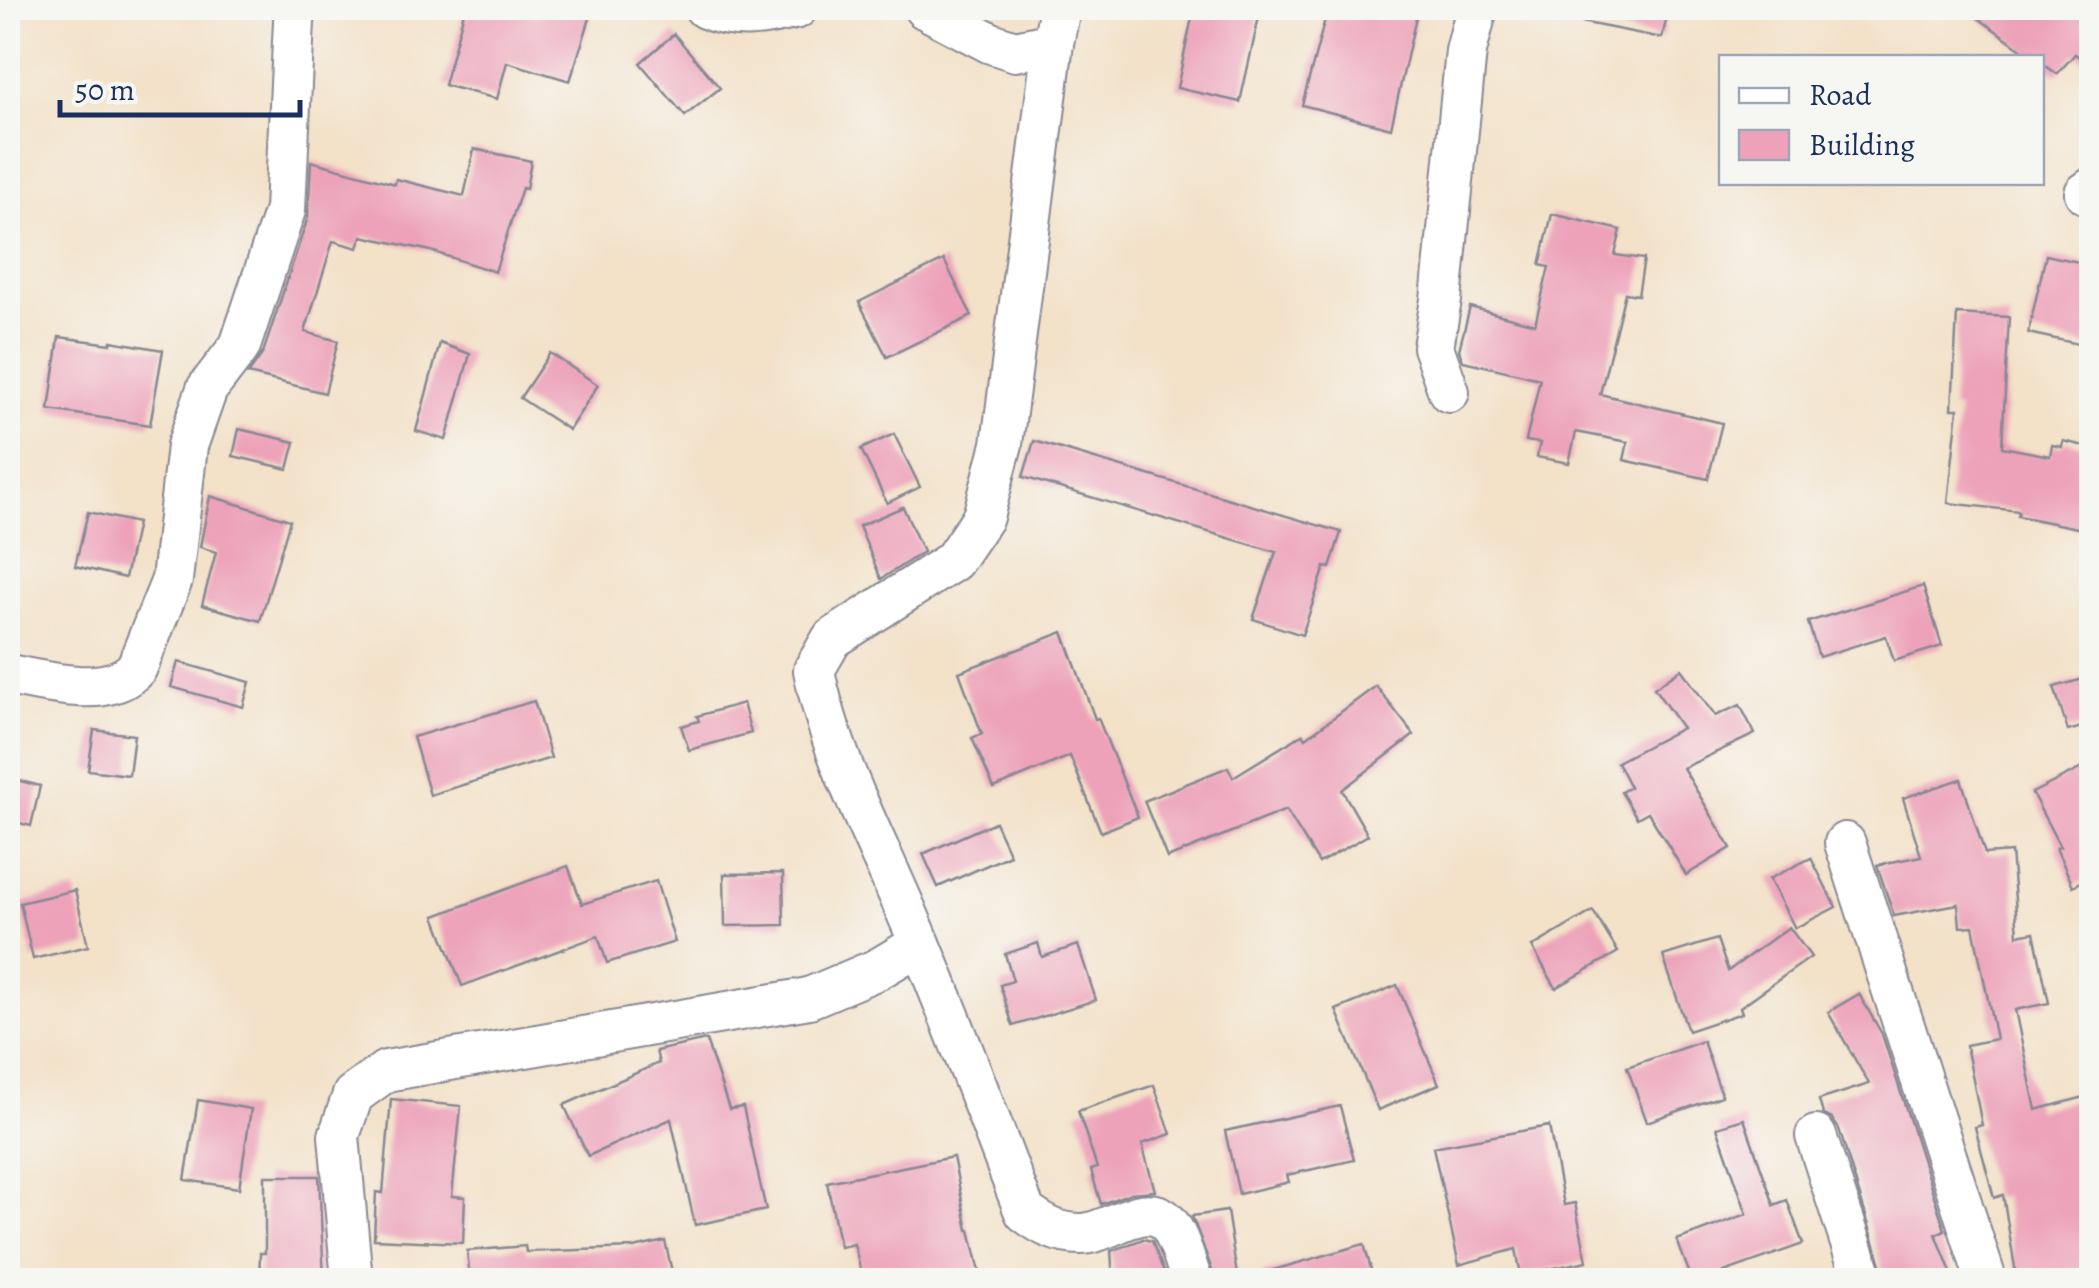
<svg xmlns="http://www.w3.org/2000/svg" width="2099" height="1288" font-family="Alegreya,serif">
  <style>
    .building { fill: #eda2b9 }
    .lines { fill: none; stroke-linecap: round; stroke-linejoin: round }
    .minor-casing { stroke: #878893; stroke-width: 44 }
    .minor { stroke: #fff; stroke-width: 40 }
  </style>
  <rect width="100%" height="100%" fill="#f6f6f2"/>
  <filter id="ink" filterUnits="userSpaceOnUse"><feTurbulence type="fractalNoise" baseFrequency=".01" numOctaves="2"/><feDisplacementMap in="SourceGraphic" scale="20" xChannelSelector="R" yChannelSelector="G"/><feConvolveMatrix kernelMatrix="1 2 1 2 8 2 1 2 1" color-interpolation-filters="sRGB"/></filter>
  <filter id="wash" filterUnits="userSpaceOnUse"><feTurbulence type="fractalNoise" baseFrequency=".0048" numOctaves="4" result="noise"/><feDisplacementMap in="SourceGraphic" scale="40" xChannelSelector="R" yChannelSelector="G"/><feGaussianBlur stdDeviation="2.25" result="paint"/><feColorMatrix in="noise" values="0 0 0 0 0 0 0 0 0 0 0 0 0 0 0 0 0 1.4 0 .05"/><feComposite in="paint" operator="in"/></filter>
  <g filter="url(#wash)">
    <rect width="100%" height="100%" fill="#f3e1c8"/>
    <g id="blocks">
      <g class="building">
        <polygon points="465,8 510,8 537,15 539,8 578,8 592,12 570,81 507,62 497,99 444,85"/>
        <polygon points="1194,8 1261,8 1240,102 1177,88"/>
        <polygon points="1328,8 1418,8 1391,128 1302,105"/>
        <polygon points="1572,8 1669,8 1662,38 1571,20"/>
        <polygon points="1964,8 2092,8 2092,66 2075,54 2057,74 2042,63 2042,58 2034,58"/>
        <polygon points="674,34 720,88 685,116 640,63"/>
        <polygon points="474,149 531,161 526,189 522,188 495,272 431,251 362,236 358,248 333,241 305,332 338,341 325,393 248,374 263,353 308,217 311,161 395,184 396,179 464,196"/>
        <polygon points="1552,214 1621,230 1615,255 1644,259 1638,295 1625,293 1600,394 1722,423 1708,479 1624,460 1628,442 1576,432 1569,463 1537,457 1540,443 1526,441 1540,379 1463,361 1459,350 1470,307 1535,324 1549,267 1540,265"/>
        <polygon points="2046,255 2092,265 2092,347 2028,333"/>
        <polygon points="944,260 972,316 887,357 859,302"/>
        <polygon points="1957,314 2009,317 2002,447 2050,456 2052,445 2062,447 2063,441 2089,447 2092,531 2018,516 2019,511 1948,503 1958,409 1952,409"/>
        <polygon points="59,337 111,344 111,341 163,350 150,425 49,410"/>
        <polygon points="440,343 470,354 446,440 416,431"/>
        <polygon points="550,353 598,385 569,430 520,398"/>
        <polygon points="239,429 295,442 288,469 233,456"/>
        <polygon points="894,434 920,487 887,503 861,449"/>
        <polygon points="1034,441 1341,532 1330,568 1325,567 1302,635 1253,619 1276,552 1023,477"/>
        <polygon points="210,496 290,520 260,621 202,605 216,552 200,547"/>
        <polygon points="903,507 923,552 881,579 859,526"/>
        <polygon points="88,512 137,523 125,578 75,566"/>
        <polygon points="1923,586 1942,646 1894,661 1886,636 1819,657 1808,622"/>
        <polygon points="1063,632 1095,719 1098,718 1138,817 1101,832 1070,756 994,788 972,738 982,734 959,672"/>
        <polygon points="178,662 250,682 243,707 171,687"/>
        <polygon points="1681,669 1715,716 1740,705 1755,734 1683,768 1731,848 1686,875 1648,812 1637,818 1621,792 1630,787 1617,762 1682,728 1654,688"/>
        <polygon points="2087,678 2092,695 2092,724 2068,731 2054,687"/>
        <polygon points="1376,686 1414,735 1342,790 1368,835 1319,863 1286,810 1167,858 1144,801 1228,767 1233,777 1303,734 1306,738"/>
        <polygon points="534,701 551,758 430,795 413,737"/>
        <polygon points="743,703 751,733 689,750 681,726 699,721 697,716"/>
        <polygon points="94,730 134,735 129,775 88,770"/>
        <polygon points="2092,763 2092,877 2073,886 2056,848 2060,847 2032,793"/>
        <polygon points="8,778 40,786 31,826 8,820"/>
        <polygon points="1961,779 1985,854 2011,852 2018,935 2034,932 2049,1003 2015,1010 2036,1110 2092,1095 2092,1243 2085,1244 2089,1280 2017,1280 2003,1195 1994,1198 1975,1127 1982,1125 1966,1045 1996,1039 1973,926 1960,927 1958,904 1894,916 1877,865 1921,856 1903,798"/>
        <polygon points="995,822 1010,855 938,887 923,854"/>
        <polygon points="1811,858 1836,907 1795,928 1769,879"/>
        <polygon points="568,866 582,904 656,881 675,942 607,963 598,936 462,986 435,916"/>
        <polygon points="783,873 784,925 725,926 724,874"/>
        <polygon points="75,890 88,946 33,959 20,903"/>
        <polygon points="1593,911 1618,952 1556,988 1532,947"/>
        <polygon points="1789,927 1811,957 1740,1007 1742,1013 1688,1031 1663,956 1717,939 1728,971"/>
        <polygon points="1038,943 1042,957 1078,945 1096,1000 1013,1026 1000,985 1013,981 1005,954"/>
        <polygon points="1397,985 1439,1084 1378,1110 1336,1010"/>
        <polygon points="1859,994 1882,1034 1945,1230 1936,1234 1954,1280 1886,1280 1839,1129 1832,1119 1823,1114 1819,1100 1869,1084 1828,1012"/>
        <polygon points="706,1040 729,1109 743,1107 766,1210 695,1225 671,1119 588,1156 564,1105 659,1063 656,1051"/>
        <polygon points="1703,1041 1722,1096 1647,1122 1627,1067"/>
        <polygon points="1154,1085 1171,1134 1142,1144 1155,1191 1131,1193 1101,1204 1091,1170 1097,1168 1078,1111"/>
        <polygon points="391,1099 461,1106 452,1196 465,1197 463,1243 374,1239 376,1192 383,1193"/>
        <polygon points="198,1100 251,1109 239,1188 185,1180"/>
        <polygon points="1340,1106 1354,1160 1287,1175 1289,1182 1239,1194 1225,1131"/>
        <polygon points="1744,1119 1774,1205 1787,1200 1803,1244 1724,1272 1727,1280 1692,1280 1677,1240 1747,1214 1717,1127"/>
        <polygon points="1549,1126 1564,1205 1575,1203 1587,1261 1521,1275 1516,1249 1459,1265 1433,1147"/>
        <polygon points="953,1157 968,1230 970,1230 982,1280 863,1280 854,1244 840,1247 827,1182"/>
        <polygon points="265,1176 319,1176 324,1280 259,1280 260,1253 265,1253"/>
        <polygon points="1227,1211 1237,1275 1215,1278 1192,1216"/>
        <polygon points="1143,1239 1152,1241 1167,1280 1113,1280 1111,1251"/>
        <polygon points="665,1241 673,1276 653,1280 470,1280 467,1251 525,1246 526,1252 634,1248"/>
        <polygon points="1364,1244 1374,1280 1264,1280 1263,1273"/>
      </g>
    </g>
  </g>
  <g filter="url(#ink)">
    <use href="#blocks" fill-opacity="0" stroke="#878893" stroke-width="2.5"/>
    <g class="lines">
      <defs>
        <g id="minor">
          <path d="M705 8C737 22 764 16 797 8"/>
          <polyline points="924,8 991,43 1015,51 1053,43"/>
          <path d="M1060 8 1053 43 1002 444 983 517 953 561 832 639 814 670C830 756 876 839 910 920 951 1016 987 1114 1025 1212 1042 1225 1058 1234 1081 1234 1107 1234 1147 1198 1168 1223 1180 1237 1185 1264 1192 1280"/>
          <polyline points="2085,193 2092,188"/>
          <polyline points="1449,392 1433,347 1441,300 1466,51 1477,8"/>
          <path d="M8 675C44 681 110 701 137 667L172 580 187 446 207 389 240 346 285 210 294 21 297 8"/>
          <polyline points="1845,843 1986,1280"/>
          <polyline points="1816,1136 1863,1280"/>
          <polyline points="352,1280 339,1136 353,1095 386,1071 809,998 878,969 920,944"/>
        </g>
      </defs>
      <use href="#minor" class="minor-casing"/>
      <use href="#minor" class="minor"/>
    </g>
  </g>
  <rect width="2099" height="1288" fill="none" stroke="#f6f6f2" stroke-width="40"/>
  <rect x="1719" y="55" width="325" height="130" fill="#f6f6f2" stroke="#9ea6b7" stroke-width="2.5"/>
  <rect x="1739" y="88" width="50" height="15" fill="#ffffff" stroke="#9ea6b7" stroke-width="2.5"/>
  <text x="1809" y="105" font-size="30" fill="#1b2f5e">Road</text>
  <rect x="1739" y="130" width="50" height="30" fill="#eda2b9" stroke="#9ea6b7" stroke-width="2.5"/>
  <text x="1809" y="155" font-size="30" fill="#1b2f5e">Building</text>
  <path d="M60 100v15h240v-15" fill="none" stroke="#1b2f5e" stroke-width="5"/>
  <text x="75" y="100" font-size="30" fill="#1b2f5e" stroke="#f6f6f2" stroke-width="8" paint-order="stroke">50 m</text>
</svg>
